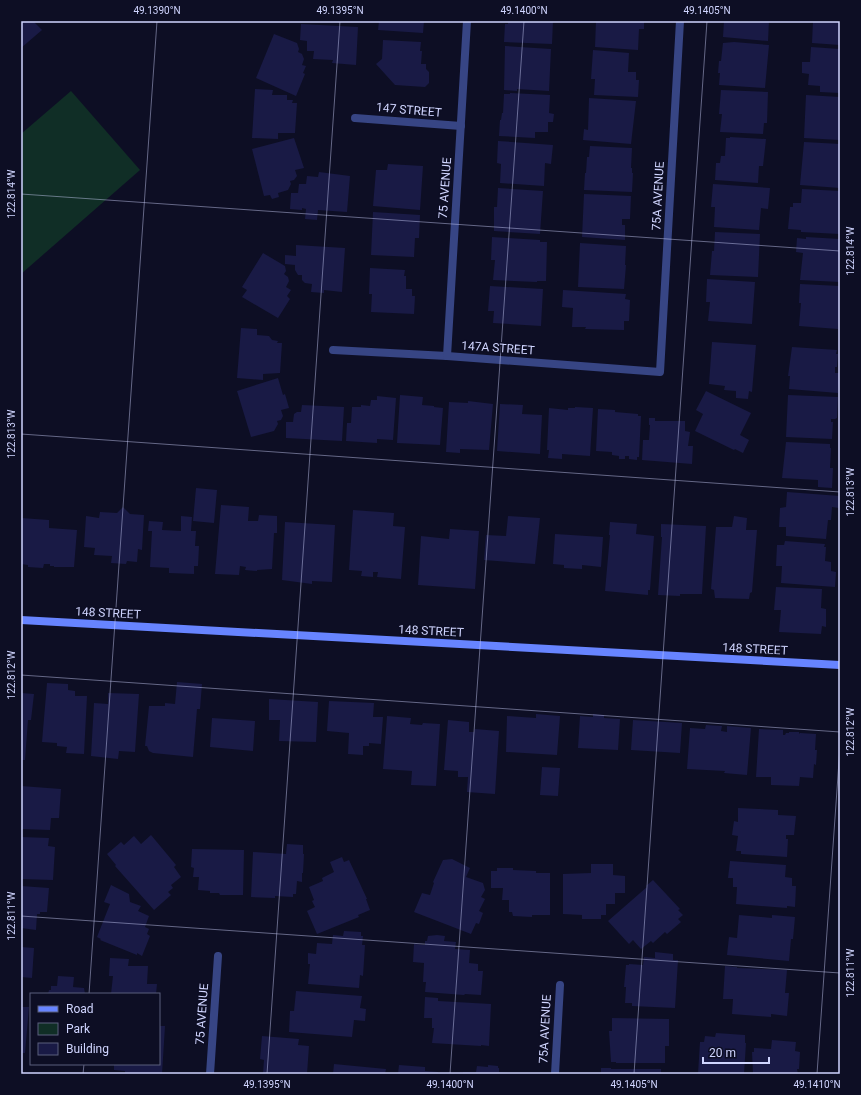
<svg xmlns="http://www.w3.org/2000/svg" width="861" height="1095" font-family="Roboto,sans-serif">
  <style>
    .green { fill: #102e26 }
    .building { fill: #191a45 }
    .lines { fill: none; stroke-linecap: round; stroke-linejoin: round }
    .street { stroke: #374584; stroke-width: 8 }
    .secondary { stroke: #6784ff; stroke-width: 8 }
    .ticks { fill: none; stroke: #d0d5ff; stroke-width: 1; stroke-opacity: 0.45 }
    .labels { text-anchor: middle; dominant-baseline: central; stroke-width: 3; stroke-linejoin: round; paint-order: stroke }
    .street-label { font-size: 12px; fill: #d0d5ff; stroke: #0d0e24 }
    .neatline { fill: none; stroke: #d0d5ff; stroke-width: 1.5 }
    .ticks-label { font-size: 10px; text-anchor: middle; fill: #d0d5ff }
  </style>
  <rect width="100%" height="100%" fill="#0d0e24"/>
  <polygon class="green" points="71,91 140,170 21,274 21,134"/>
  <g class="building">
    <polygon points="21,21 33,21 42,30 21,48"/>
    <polygon points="379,21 424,21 423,33 378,30"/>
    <polygon points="508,21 553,21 552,44 504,42 505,24 508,24"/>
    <polygon points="596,21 644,21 644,29 639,29 638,50 595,47"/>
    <polygon points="724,21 769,21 768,41 723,37"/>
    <polygon points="813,21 840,21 840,45 812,43"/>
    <polygon points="301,24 358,27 356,65 332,63 333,60 313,59 314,51 307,51 307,41 300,40"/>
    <polygon points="274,34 297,43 299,49 298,52 302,54 304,59 302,65 306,66 303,73 305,74 296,96 256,78"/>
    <polygon points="383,40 421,42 420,51 422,51 421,64 426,64 426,69 429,72 429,83 425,87 395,85 376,64 382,59"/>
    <polygon points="734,42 769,45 765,88 719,85 720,73 718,73 719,61 721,61 723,43"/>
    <polygon points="505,46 551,49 549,91 517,89 517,91 504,90"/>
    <polygon points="811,47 840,49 840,93 820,92 820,86 808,85 809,74 802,73 802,62 810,62"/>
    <polygon points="593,50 629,53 628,72 636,72 636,80 639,80 638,97 594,95 595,79 591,79"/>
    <polygon points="255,89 273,90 272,95 287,95 287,100 293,100 292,103 297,103 295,133 278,133 278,139 252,138"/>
    <polygon points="721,90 768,92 767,123 764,123 763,134 720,132 722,114 719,114"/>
    <polygon points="510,93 550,95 549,113 554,114 553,122 548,122 548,132 535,132 535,138 499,136 500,120 501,120 502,113 503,113 504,94 510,94"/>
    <polygon points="806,95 840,97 840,140 804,138"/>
    <polygon points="589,98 636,101 631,144 583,140 584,129 588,130"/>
    <polygon points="730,137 766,139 763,166 759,166 758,183 715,180 716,163 720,163 721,156 725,156 726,138 730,138"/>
    <polygon points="294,138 304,168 295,170 297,176 294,180 290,181 291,184 288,190 278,193 279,197 272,199 270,195 264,196 252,149"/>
    <polygon points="498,141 553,145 551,164 545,163 544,186 500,183 501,164 497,163"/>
    <polygon points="804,142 840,144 840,188 800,185"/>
    <polygon points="590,146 632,148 631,168 632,168 632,173 633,173 632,192 584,190 585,173 586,173 587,157 589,157"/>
    <polygon points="388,164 423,166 420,210 373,206 376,170 387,170"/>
    <polygon points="319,172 350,176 347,212 318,210 317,220 305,219 306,209 302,208 302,210 290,209 291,193 298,193 299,184 306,184 307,176 318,177"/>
    <polygon points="713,184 770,188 768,209 761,208 759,230 714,227 715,207 711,207"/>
    <polygon points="498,188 543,191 540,234 494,231 494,207 497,207"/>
    <polygon points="802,189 840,191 840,234 801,232 801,230 788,229 790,207 793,207 793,203 801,203"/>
    <polygon points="584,194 631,196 630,219 622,219 622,225 625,225 625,240 582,237"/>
    <polygon points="373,212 420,215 419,238 415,238 414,257 371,255"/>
    <polygon points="715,232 760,234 758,277 710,275 712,251 714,251"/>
    <polygon points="492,237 540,240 540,242 547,242 546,281 537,281 537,282 493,280 495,260 491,260"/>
    <polygon points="806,237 840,239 840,282 800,280 803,253 796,252 797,238 806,239"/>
    <polygon points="580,243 626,246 625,265 626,265 624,289 578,287"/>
    <polygon points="296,245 345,248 342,292 324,290 324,293 311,292 312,284 305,283 302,280 302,275 298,275 295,270 295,265 285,264 285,255 296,256"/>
    <polygon points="263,253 285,266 286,271 284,274 288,277 289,281 286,287 291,290 287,296 290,299 278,318 242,297 247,290 242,287"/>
    <polygon points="370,268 405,270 404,276 406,276 406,289 412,289 412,296 415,296 414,314 371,312 372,294 369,294"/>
    <polygon points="707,279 755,282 752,324 708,321 710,302 706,302"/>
    <polygon points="800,284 840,286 840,309 838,329 799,326 801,303 799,303"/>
    <polygon points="490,286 543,289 541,326 493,323 494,311 488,311"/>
    <polygon points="563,290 626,294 625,299 630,300 629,321 624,321 624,330 585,329 586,327 572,327 573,308 562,307"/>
    <polygon points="241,328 257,329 257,335 269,336 272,340 278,341 277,343 282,343 280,373 263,374 263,380 237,378"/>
    <polygon points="712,342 756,345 752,392 749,391 748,399 736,398 736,391 724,390 725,386 709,384"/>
    <polygon points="792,347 837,350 836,354 838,354 837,367 835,367 835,373 840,373 838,393 789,389 790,376 788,376"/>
    <polygon points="278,378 283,395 285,394 289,408 281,410 283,416 281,420 277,421 278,424 274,431 251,437 237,391"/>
    <polygon points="706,391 751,413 740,435 749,440 743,453 735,449 734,450 695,431 703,414 696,410"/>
    <polygon points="400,395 423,397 422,405 434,406 434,407 443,408 440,445 397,443"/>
    <polygon points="788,395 838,397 837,418 835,419 831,419 831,422 833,422 832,439 786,437"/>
    <polygon points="377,396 396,398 393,440 377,439 377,443 346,441 347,423 351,423 352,407 361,407 361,405 370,406 371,400 377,400"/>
    <polygon points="468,401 493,404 489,450 460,449 460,453 446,452 449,402 468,403"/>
    <polygon points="500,404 523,405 522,414 542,415 540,454 497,451"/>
    <polygon points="302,405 344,407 342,441 286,438 286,422 293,422 294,414 297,412 301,412"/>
    <polygon points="575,407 593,408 590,456 562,454 562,459 548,458 549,450 547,450 549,408 568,410 568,408 575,408"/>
    <polygon points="598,409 615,410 615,412 638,414 638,416 641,416 639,457 637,457 637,460 629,459 629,456 625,456 625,459 619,459 619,456 612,455 612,452 596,451"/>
    <polygon points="649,418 655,418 655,421 685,421 685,431 690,432 688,446 693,446 692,464 642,460 643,440 649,440 650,425 649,425"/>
    <polygon points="786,442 830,444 830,448 831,448 830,468 833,468 832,488 818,487 818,480 782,478"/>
    <polygon points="196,488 217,490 214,523 193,521"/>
    <polygon points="787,492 840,496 839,508 832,507 831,520 828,520 826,539 786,536 786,527 779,527 780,508 786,507"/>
    <polygon points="221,505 249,507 248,521 258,521 259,515 277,516 277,533 274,533 272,569 257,570 257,571 245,570 246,567 240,566 239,575 215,574"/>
    <polygon points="123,507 130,514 144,515 142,550 138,549 137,562 127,561 126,564 111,563 112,556 94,555 95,548 84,547 86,516 99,518 100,512 117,513"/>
    <polygon points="353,510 394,513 393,526 405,527 401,579 377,577 378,572 373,572 373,577 361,576 362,571 349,570"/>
    <polygon points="181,516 192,517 191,531 196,531 195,546 199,546 198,566 194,566 194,574 169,573 169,568 150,567 152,531 148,531 149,521 163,522 162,530 181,531"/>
    <polygon points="508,516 540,518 535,564 484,560 486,535 506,536"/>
    <polygon points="734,516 747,518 746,530 757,530 752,592 750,593 749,599 715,598 714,590 711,589 716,527 732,527"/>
    <polygon points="21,518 49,520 49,528 77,530 74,567 54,567 54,566 50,566 50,564 44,564 43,568 28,567 28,565 21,564"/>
    <polygon points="285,522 335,525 332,582 312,581 312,584 282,580"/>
    <polygon points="610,522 637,524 636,534 654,536 650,590 648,590 648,595 605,591 610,535 609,535"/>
    <polygon points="661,524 706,526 702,594 680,594 680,596 658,595 662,537 661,537"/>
    <polygon points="450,529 479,531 475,589 418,585 421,536 449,539"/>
    <polygon points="555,534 603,537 601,567 582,565 582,569 564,568 564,565 553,564"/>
    <polygon points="785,541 825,544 824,547 826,547 825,561 831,562 831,571 836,572 835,587 781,583 782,566 776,566 777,545 784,545"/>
    <polygon points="776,587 822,589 821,608 826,609 826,627 822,626 821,634 779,632 781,610 774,610"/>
    <polygon points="177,682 202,684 200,709 197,709 193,757 153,753 149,751 147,746 145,746 149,706 165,706 165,703 175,704"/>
    <polygon points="47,683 68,684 68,690 75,691 75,696 87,696 84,754 66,753 67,747 57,746 57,743 42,742"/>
    <polygon points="21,693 34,694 31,720 28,720 25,760 21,760"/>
    <polygon points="108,693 139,694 135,752 119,751 118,759 91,756 94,703 108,704"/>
    <polygon points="269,699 318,702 316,742 279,741 280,720 269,720"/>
    <polygon points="329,701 374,703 373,717 383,717 381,744 369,743 369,746 363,746 363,755 348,754 349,733 327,731"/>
    <polygon points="536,714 560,716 557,755 506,752 507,716 536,718"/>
    <polygon points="593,714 604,715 604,718 620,719 618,750 578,748 580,716 593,717"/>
    <polygon points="387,716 411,718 410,724 422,725 423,723 440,724 436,786 411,785 412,771 383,769"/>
    <polygon points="212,718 255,721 253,751 210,747"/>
    <polygon points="448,720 469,722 469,732 474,732 475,729 499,731 495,794 467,792 468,777 458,777 458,771 444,770"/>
    <polygon points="633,720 682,723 680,753 631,750"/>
    <polygon points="706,725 722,726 721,731 727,732 727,726 751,728 747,775 724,773 725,771 687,769 690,728 705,729"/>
    <polygon points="759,729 783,730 783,735 785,735 786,733 789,733 789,732 799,732 799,734 800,733 816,734 815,750 817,750 816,765 814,764 813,778 800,777 799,786 771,785 771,777 756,777"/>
    <polygon points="542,767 560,768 558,796 540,795"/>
    <polygon points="21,786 61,789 59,818 51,818 50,830 21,829"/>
    <polygon points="738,808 778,810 778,815 796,816 794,835 786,835 786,839 788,839 787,857 741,854 741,851 736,851 738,836 732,835 734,821 738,822"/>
    <polygon points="151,835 176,865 174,867 181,877 171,885 173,888 168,892 171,895 154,910 115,866 116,865 107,854 121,842 124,845 134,836 141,844"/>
    <polygon points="21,837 49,838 48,846 55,847 53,880 21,879"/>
    <polygon points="287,844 303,845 303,854 304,854 303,873 302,873 302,882 297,881 296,894 293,894 293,897 275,896 275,898 251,897 253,852 286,854"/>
    <polygon points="192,849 244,850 243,895 220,895 219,893 210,893 210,891 198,890 199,877 193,877 194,868 191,867"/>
    <polygon points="342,857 344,862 349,860 367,899 366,899 370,910 358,915 359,917 317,934 307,911 315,907 312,901 314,900 309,887 323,881 322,878 334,872 330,862"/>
    <polygon points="452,859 470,868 466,877 483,883 485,890 481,897 485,899 479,911 483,913 479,924 476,923 471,934 414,912 422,893 430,895 434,883 433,882 443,860"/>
    <polygon points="730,861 786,865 785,877 792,878 792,886 796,886 795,907 787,906 787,908 736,904 737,887 733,887 733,878 728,878"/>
    <polygon points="591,864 613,864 613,875 625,876 625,893 615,893 615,904 606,904 606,915 601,915 601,919 582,919 582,915 563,914 563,874 591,873"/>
    <polygon points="497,868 513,868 513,870 536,871 536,873 550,873 550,915 532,915 532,917 513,916 512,912 509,912 509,900 502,900 503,888 491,888 491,871 497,871"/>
    <polygon points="653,880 680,909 678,910 683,915 678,919 681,922 667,934 665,932 653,943 651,941 641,949 633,940 629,944 608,921 647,887 646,886"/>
    <polygon points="111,885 129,894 130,902 141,906 138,911 149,916 145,927 149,929 147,934 150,936 142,956 137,953 137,955 100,940 101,939 97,937 110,904 104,902"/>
    <polygon points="21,886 49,888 47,912 40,912 40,914 37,914 36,930 21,928"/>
    <polygon points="739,915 772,918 772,915 795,917 793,939 791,939 789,961 727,955 729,937 737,938"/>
    <polygon points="344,931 361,932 361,936 363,936 362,945 365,945 363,976 360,975 359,988 308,984 310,964 308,964 308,953 316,954 317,943 332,944 333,935 343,936"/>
    <polygon points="437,935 445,936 444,941 456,942 455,949 470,950 469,963 478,964 478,971 483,971 481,995 465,994 464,995 425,992 426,982 423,982 424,963 413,962 414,944 425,945 425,941 427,941 428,936"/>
    <polygon points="21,947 34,948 32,978 21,977"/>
    <polygon points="655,952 673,954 673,960 678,960 675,1008 632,1006 632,1003 625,1003 626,987 624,987 626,965 629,965 629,964 643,965 644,957 655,958"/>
    <polygon points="110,958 129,959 128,966 148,966 147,984 157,984 156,994 111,994 113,976 109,976"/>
    <polygon points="725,966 737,967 737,968 787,970 785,993 789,993 787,1016 771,1014 771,1017 732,1014 733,999 723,999"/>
    <polygon points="58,976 74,977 73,987 84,988 85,994 48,994 49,990 51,990 51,986 57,986"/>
    <polygon points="296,991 362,996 360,1008 366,1009 365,1021 354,1020 352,1037 289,1032 290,1011 294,1011"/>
    <polygon points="425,997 438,998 438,1001 491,1004 489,1046 481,1045 481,1046 432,1043 434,1028 432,1028 432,1018 424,1018"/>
    <polygon points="21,1007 29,1007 25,1053 21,1053"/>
    <polygon points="612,1018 669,1019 669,1046 665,1046 665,1063 616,1063 616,1062 611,1062 609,1031 612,1031"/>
    <polygon points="159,1026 165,1026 162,1074 133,1074 125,1073 125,1071 114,1070 114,1064 159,1064"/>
    <polygon points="716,1033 745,1035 745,1043 746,1043 744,1074 698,1074 700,1042 704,1042 705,1036 715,1037"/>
    <polygon points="262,1036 299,1039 298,1045 309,1046 307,1074 263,1074 264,1060 260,1059"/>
    <polygon points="772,1040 796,1042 795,1051 800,1052 799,1069 797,1069 798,1074 753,1074 752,1052 754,1052 754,1048 771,1049"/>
    <polygon points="334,1064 386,1069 385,1074 333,1074"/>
    <polygon points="399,1065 425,1067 425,1071 438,1072 438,1074 398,1074"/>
    <polygon points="488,1065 498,1066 498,1068 499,1068 499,1072 511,1073 511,1074 463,1074 463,1072 476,1072 477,1066 488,1067"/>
    <polygon points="601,1068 611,1068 611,1069 661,1069 661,1074 601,1074"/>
  </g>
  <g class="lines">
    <g class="street">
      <polyline points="355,118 461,126"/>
      <polyline points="333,350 447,356 660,372 680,21"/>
      <polyline points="447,356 467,21"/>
      <polyline points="210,1074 218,956"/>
      <polyline points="555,1074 560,985"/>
    </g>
    <polyline class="secondary" points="21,620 840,665"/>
  </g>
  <path class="ticks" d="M21 194 840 251M21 434 840 492M21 675 840 732M21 916 840 973M89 994 157 21M83 1074 84 1064M267 1074 340 21M450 1074 524 21M634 1074 707 21M817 1074 840 747"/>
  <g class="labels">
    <g class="street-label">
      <text transform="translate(409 110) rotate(5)">147 STREET</text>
      <text transform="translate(445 188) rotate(-86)">75 AVENUE</text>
      <text transform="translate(658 196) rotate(-87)">75A AVENUE</text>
      <text transform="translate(498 348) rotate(4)">147A STREET</text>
      <text transform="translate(108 613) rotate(3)">148 STREET</text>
      <text transform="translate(431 631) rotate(3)">148 STREET</text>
      <text transform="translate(755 649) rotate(3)">148 STREET</text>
      <text transform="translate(202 1014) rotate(-86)">75 AVENUE</text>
      <text transform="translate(545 1029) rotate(-87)">75A AVENUE</text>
    </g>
  </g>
  <rect width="861" height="1095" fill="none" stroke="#0d0e24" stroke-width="44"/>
  <rect x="30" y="993" width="130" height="72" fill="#0d0e24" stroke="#5b5e7c"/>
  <rect x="38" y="1006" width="20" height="6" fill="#6784ff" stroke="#5b5e7c"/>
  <text x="66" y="1013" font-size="12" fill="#d0d5ff">Road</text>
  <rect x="38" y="1023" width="20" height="12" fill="#102e26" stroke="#5b5e7c"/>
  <text x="66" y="1033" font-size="12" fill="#d0d5ff">Park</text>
  <rect x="38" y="1043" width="20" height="12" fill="#191a45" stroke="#5b5e7c"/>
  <text x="66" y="1053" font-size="12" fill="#d0d5ff">Building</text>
  <path d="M703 1057v6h66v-6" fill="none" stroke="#d0d5ff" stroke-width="2"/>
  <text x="709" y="1057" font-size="12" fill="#d0d5ff" stroke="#0d0e24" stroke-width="3" paint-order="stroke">20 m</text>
  <rect x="22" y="22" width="817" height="1051" class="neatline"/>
  <g class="ticks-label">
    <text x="157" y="14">49.1390°N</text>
    <text x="340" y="14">49.1395°N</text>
    <text x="524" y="14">49.1400°N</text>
    <text x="707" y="14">49.1405°N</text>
    <text transform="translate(11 194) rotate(-90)" y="4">122.814°W</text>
    <text transform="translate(850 251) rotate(-90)" y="4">122.814°W</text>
    <text transform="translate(11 434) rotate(-90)" y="4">122.813°W</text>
    <text transform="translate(850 492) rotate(-90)" y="4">122.813°W</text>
    <text transform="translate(11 675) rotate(-90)" y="4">122.812°W</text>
    <text transform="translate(850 732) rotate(-90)" y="4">122.812°W</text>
    <text transform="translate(11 916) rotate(-90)" y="4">122.811°W</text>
    <text transform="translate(850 973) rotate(-90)" y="4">122.811°W</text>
    <text x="267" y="1088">49.1395°N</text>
    <text x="450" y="1088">49.1400°N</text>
    <text x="634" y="1088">49.1405°N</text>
    <text x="817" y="1088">49.1410°N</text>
  </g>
</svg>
